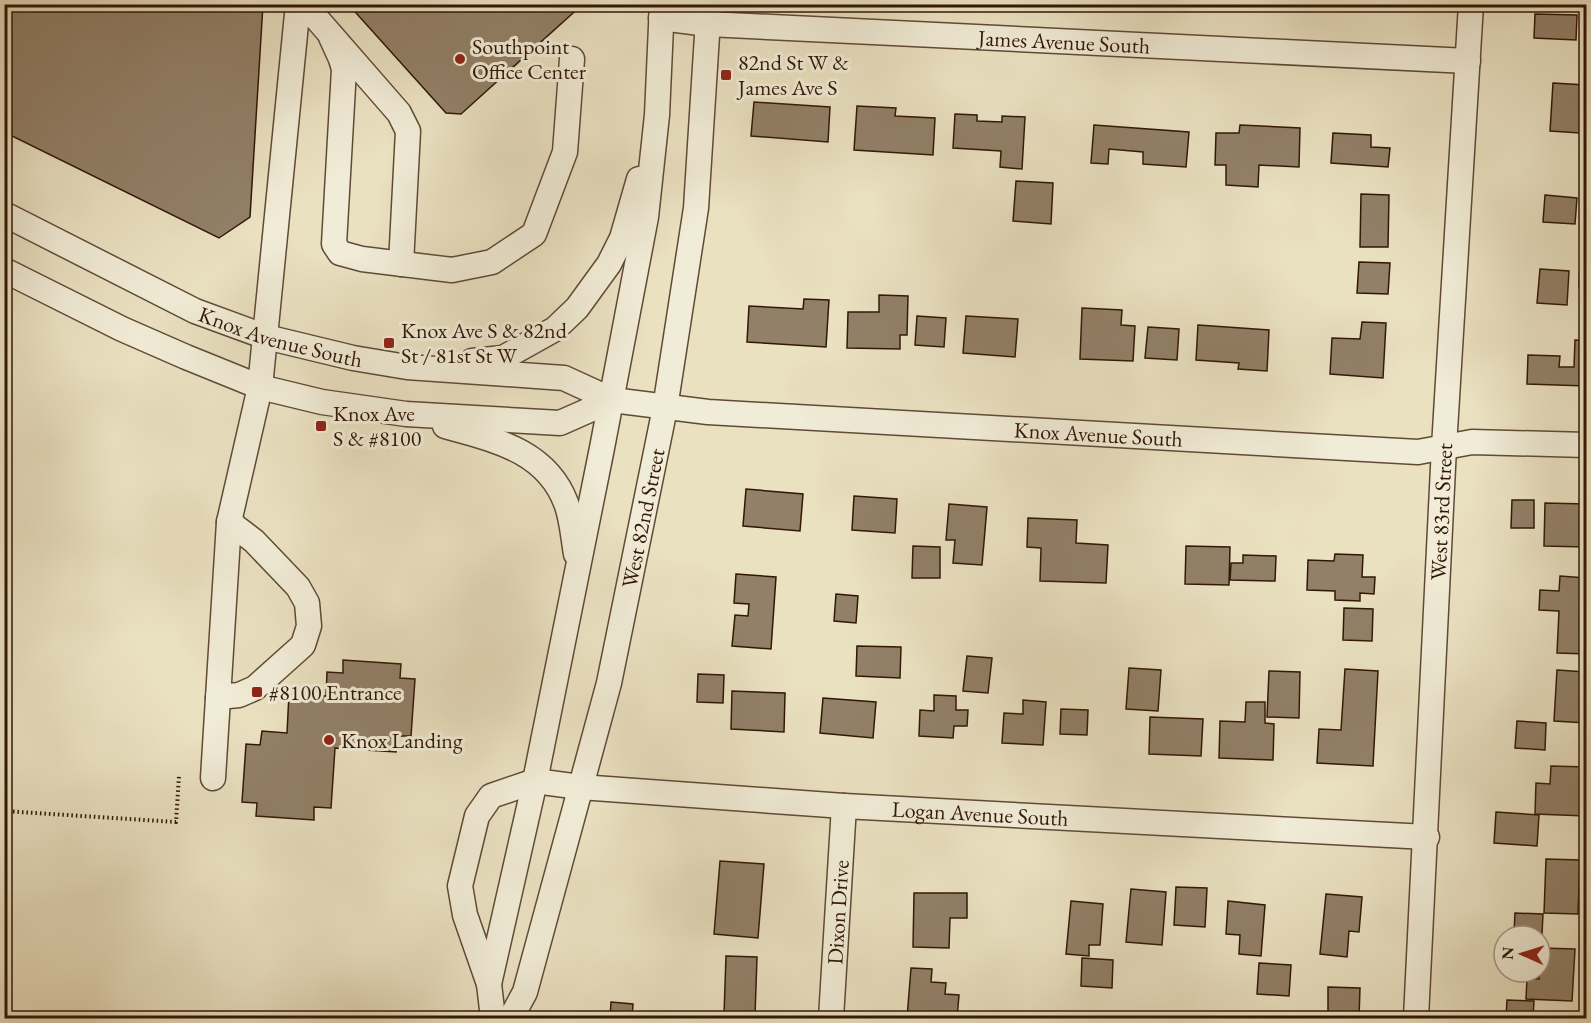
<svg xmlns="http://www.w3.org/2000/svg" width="1591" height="1023" font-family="'EB Garamond',serif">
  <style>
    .building { fill: #928068; stroke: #321707; stroke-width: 1.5 }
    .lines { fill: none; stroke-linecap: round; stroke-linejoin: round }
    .minor-casing { stroke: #604a36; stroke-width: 27 }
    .path { stroke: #321707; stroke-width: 4; stroke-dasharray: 1.5 3; stroke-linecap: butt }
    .minor { stroke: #f1ecd7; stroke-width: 24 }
    .poi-dot { fill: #8f2418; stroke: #f1ecd7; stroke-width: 2 }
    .labels { text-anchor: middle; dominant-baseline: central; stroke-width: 6; stroke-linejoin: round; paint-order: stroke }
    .street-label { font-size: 22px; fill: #321707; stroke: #f1ecd7 }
    .poi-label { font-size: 22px; fill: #321707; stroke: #f1ecd7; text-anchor: start }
  </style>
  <rect width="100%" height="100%" fill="#eae1c1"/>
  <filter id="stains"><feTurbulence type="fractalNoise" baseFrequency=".00333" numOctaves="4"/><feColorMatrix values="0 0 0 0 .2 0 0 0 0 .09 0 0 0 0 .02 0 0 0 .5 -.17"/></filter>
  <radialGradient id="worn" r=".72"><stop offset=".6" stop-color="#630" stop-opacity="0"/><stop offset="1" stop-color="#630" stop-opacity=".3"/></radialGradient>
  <g class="building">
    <polygon points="4,4 263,4 250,217 219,238 4,132"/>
    <polygon points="348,4 583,4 461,114 446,113"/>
    <polygon points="1579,4 1586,4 1586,13 1579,12"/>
    <polygon points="1535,14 1577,15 1576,40 1534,38"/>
    <polygon points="1553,83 1586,85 1586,107 1582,106 1580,133 1550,131"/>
    <polygon points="754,102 830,107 828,142 751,136"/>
    <polygon points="857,106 896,108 895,116 935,118 933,155 854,150"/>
    <polygon points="955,114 977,115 977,121 1002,122 1002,116 1025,117 1022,169 1000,167 1001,151 953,148"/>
    <polygon points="1094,125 1189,132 1186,167 1143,164 1143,152 1109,149 1108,164 1091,163"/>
    <polygon points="1240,125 1300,128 1299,167 1259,165 1258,187 1226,185 1226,165 1215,165 1216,133 1239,133"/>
    <polygon points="1333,133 1371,135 1371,147 1390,148 1388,167 1331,163"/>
    <polygon points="1586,146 1586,196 1582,196"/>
    <polygon points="1016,181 1053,183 1051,224 1013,221"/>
    <polygon points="1361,194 1389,195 1388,247 1360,247"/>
    <polygon points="1545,195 1577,198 1575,224 1543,222"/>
    <polygon points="1581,237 1586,237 1586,287 1579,287"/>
    <polygon points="1359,262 1390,263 1388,294 1357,293"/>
    <polygon points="1540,269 1569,271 1567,305 1537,303"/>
    <polygon points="879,295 908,296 907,335 900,335 900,349 847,348 848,312 879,312"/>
    <polygon points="804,299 829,300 826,347 747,342 749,306 803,309"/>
    <polygon points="1082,308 1122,310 1121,325 1135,326 1133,361 1080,359"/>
    <polygon points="917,316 946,318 944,347 915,345"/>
    <polygon points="966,316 1018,319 1015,357 963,353"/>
    <polygon points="1362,322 1386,323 1383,378 1330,374 1332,338 1360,339"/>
    <polygon points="1198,325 1269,330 1267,371 1238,369 1239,363 1196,360"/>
    <polygon points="1148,327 1179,329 1177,360 1145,358"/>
    <polygon points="1575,340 1586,341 1586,386 1527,384 1528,355 1560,356 1559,367 1574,367"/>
    <polygon points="746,489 803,494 800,531 743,526"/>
    <polygon points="854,496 897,499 895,533 852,530"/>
    <polygon points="1512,500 1534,500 1534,528 1511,528"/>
    <polygon points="1545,503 1586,504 1586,547 1544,546"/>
    <polygon points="949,504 987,507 982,565 953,563 955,540 946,540"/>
    <polygon points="1028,518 1077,520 1076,543 1108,545 1106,583 1040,581 1041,548 1027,547"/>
    <polygon points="913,546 940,547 940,578 912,578"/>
    <polygon points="1186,546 1230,547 1229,585 1185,584"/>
    <polygon points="1335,554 1363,555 1362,577 1375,577 1374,594 1360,593 1360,601 1335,600 1335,591 1307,590 1308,560 1334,561"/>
    <polygon points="1243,555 1276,556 1275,581 1230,580 1231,563 1243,563"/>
    <polygon points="736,574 776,577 771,649 732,646 735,615 748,616 749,604 734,603"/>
    <polygon points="1560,576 1586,578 1586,654 1557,653 1559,611 1539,610 1540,590 1559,591"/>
    <polygon points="836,594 858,596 856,623 834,621"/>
    <polygon points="1344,608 1373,609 1372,641 1343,640"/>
    <polygon points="857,646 901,647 900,678 856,676"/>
    <polygon points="967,656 992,658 988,693 963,691"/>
    <polygon points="343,660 401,664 400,678 415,679 411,736 397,736 396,752 335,748 331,808 314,807 314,820 256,816 257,803 242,802 246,744 260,745 262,731 287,733 289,694 326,696 327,672 343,673"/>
    <polygon points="1129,668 1161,670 1158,711 1126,709"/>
    <polygon points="1345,669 1378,671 1373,766 1317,763 1319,729 1341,730"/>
    <polygon points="1557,670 1586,672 1586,723 1554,721"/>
    <polygon points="1269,671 1300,672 1299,718 1267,717"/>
    <polygon points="698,674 724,675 723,703 697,702"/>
    <polygon points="732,691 785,693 784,732 731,729"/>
    <polygon points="934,695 956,696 956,710 968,710 967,726 954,726 953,738 919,736 920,710 934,711"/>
    <polygon points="823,698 876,702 873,738 820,733"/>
    <polygon points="1023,700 1046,702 1043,745 1002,743 1004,713 1023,714"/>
    <polygon points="1246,702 1265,702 1265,723 1274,724 1273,760 1219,758 1220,721 1245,722"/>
    <polygon points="1061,709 1088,710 1087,735 1060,734"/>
    <polygon points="1150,717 1203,719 1201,756 1149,754"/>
    <polygon points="1517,721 1546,723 1545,750 1515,748"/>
    <polygon points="1551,766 1586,767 1586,816 1535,814 1536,783 1550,784"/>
    <polygon points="1496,812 1539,815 1537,846 1494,843"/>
    <polygon points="1546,859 1580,860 1578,914 1544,913"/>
    <polygon points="720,861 764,864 758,938 714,934"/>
    <polygon points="1176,887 1207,888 1205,927 1174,925"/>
    <polygon points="1131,889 1166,892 1162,945 1126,942"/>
    <polygon points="914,893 967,893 967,918 950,918 949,948 913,947"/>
    <polygon points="1326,894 1362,897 1359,932 1349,931 1347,957 1320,954"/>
    <polygon points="1071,901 1103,904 1100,945 1089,945 1089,956 1066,954"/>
    <polygon points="1228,901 1265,905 1261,956 1239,954 1240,935 1226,934"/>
    <polygon points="1515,913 1543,914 1542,934 1514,932"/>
    <polygon points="1541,948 1575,949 1572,1001 1526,999 1527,978 1539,979"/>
    <polygon points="726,956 757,957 755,1016 724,1015"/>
    <polygon points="1082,958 1113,960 1112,988 1081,986"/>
    <polygon points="1259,963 1291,965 1289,996 1257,994"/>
    <polygon points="911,968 932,969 931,982 946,983 945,994 959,995 957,1018 907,1018"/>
    <polygon points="1328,987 1360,988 1359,1018 1328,1018"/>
    <polygon points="1507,1000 1534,1001 1533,1018 1506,1018"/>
    <polygon points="611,1002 633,1004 632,1018 610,1018"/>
  </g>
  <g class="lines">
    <defs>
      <g id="minor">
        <polyline points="304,4 399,113 408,131 401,264"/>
        <path id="s1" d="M661 18 708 24 1468 61"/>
        <polyline points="331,37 341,59 344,69 334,244 340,253 362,259 452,270 492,262 534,234 565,152 572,59"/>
        <path id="s2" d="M4 214 195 311 266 337 353 358 407 367 564 378 612 400 708 412 1418 452 1472 442 1586 445"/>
        <polyline points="4,270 122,329 186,357 260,387 322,402 406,414 560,423 612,400"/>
        <polyline points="472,361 503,358 555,329 577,308 609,264 622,238 639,179"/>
        <path d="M445 426C494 440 546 450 566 503 572 518 573 537 576 554"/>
        <polyline points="218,697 239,695 255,688 303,645 309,626 307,603 298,587 254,541 229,522"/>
        <polyline points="213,778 229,522 260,387 298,4"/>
        <path id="s3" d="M489 984 465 915 460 886 477 816 491 796 535 781 580 787 844 806 1427 837"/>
        <polyline points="493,1018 489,984 535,781 602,448 646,217 657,115 662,4"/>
        <path id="s4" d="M511 1018 525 992 609 683 665 408 696 208 709 4"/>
        <path id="s5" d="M831 1018 844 806"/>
        <path id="s6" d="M1416 1018 1444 447 1471 4"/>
      </g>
    </defs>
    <use href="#minor" class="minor-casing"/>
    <polyline class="path" points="4,811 176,822 179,776"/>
    <use href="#minor" class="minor"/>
  </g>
  <g class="poi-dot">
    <circle cx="460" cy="59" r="6"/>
    <rect x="720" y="69" width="12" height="12" rx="3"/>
    <rect x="383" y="337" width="12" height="12" rx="3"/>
    <rect x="315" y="420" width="12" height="12" rx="3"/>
    <rect x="251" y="686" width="12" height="12" rx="3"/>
    <circle cx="329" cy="740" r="6"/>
  </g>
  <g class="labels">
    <g class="street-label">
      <text stroke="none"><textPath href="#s1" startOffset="404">James Avenue South</textPath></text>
      <text stroke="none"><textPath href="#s2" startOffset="304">Knox Avenue South</textPath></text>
      <text stroke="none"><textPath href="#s2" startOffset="1132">Knox Avenue South</textPath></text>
      <text stroke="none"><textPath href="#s6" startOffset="507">West 83rd Street</textPath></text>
      <text stroke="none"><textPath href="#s4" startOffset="518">West 82nd Street</textPath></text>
      <text stroke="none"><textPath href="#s3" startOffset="692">Logan Avenue South</textPath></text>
      <text stroke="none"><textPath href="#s5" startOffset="106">Dixon Drive</textPath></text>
    </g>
    <g class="poi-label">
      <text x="472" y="46">Southpoint<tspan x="472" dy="25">Office Center</tspan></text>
      <text x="738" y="62">82nd St W &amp;<tspan x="738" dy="25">James Ave S</tspan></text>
      <text x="401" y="330">Knox Ave S &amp; 82nd<tspan x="401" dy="25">St / 81st St W</tspan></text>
      <text x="333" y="413">Knox Ave<tspan x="333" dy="25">S &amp; #8100</tspan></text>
      <text x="269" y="692">#8100 Entrance</text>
      <text x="341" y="740">Knox Landing</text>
    </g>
  </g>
  <rect width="1591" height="1023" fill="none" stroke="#eae1c1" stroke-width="24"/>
  <rect x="6" y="6" width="1579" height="1011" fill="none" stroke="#321707" stroke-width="3"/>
  <rect x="12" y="12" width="1567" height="999" fill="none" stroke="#321707" stroke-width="1.5"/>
  <g transform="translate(1522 954) rotate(273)"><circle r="28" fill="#f1ecd7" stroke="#a59784" stroke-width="1.5"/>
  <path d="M0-4.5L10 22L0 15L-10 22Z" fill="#8f2418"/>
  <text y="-9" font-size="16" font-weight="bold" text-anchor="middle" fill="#321707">N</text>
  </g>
  <rect width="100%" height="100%" filter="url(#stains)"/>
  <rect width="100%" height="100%" fill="url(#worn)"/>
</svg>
